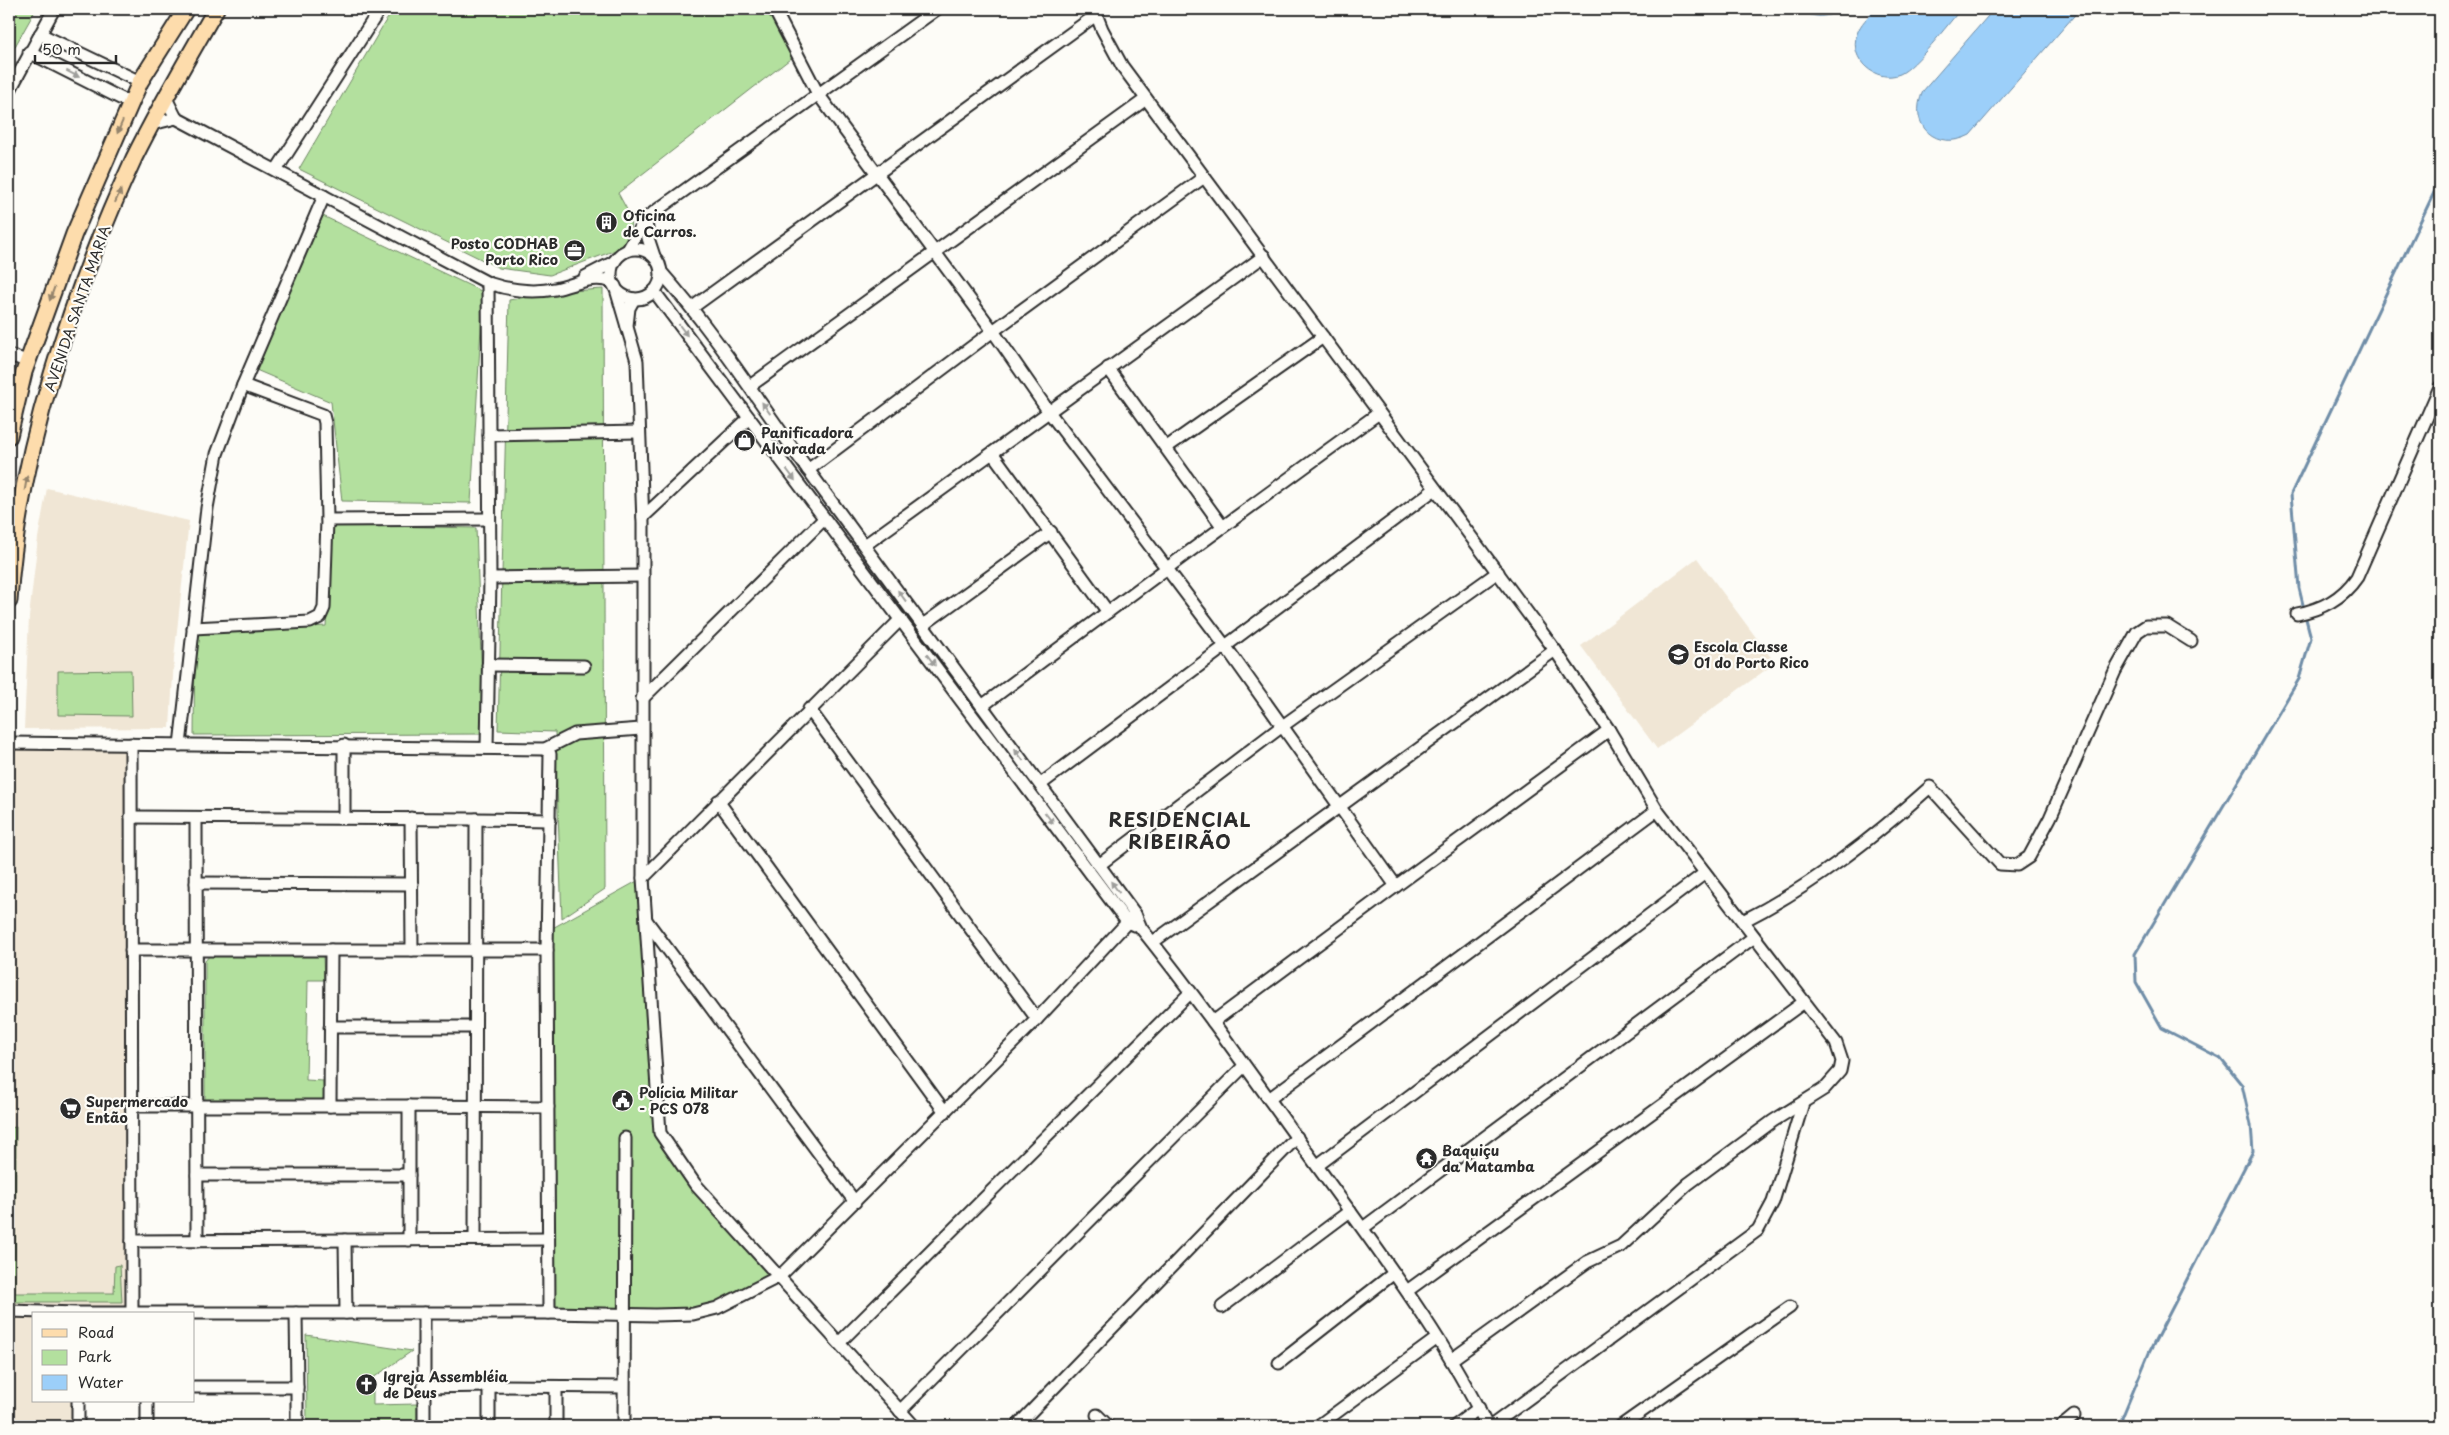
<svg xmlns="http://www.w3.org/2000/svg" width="2449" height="1435" font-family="'Playpen Sans',sans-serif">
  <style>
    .built { fill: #f0e6d5 }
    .green { fill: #b3e09e; stroke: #6f8664 }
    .water { fill: #9ccff9; stroke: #6f8da7 }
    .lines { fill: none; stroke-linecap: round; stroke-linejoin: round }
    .stream { stroke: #6f8da7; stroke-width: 3 }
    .minor-casing { stroke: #2b2b2b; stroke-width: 15 }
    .major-casing { stroke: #2b2b2b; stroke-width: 19 }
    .minor { stroke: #fdfcf7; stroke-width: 11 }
    .major { stroke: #fddcac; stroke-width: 15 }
    .oneway { fill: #9e9e9b }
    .oneway2 { fill: #94846c }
    .labels { text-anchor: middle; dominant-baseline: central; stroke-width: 4.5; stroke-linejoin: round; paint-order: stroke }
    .poi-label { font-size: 14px; font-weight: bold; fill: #2b2b2b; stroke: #fdfcf7; text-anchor: start }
    .street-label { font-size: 14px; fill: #2b2b2b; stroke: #fdfcf7 }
    .district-label { font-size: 19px; font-weight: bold; letter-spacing: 1px; fill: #2b2b2b; stroke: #fdfcf7 }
  </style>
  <rect width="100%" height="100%" fill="#fdfcf7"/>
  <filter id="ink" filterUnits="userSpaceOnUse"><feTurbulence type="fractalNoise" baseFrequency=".02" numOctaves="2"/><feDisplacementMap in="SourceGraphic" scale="10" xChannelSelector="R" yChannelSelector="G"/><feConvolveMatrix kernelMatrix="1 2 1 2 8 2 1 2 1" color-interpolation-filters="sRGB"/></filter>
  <g filter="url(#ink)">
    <g class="built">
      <polygon points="47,488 189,521 174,658 170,728 24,729 29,617 38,538"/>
      <polygon points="1697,558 1775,663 1657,749 1581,646"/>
      <polygon points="9,743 131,744 132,1313 34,1314 34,1401 77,1401 77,1426 9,1426"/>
    </g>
    <g class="green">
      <polygon points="9,9 36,9 9,57"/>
      <polygon points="395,9 780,9 803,49 618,193 631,217 629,245 550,275 499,268 299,169 385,22"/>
      <polygon points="323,216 483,292 471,503 342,501 331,402 256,370"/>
      <polygon points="603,289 605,889 562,918 555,732 498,730 509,300 556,292"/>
      <polygon points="333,525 476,528 484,734 194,735 195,634 326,626"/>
      <polygon points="131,670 132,716 58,715 58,671"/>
      <polygon points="650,874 662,1134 780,1276 721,1305 691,1312 549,1313 549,930"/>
      <polygon points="210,955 323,956 324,980 308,980 306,1080 323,1081 324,1101 205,1101 205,961"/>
      <polygon points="16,1127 15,1293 114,1293 115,1266 120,1265 122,1302 9,1302 9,1128"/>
      <polygon points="306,1335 412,1351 373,1378 373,1405 417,1404 417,1426 307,1426"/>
    </g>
    <g class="water">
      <path d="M1800 9H1842C1829 18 1812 19 1800 9Z"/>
      <path d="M1875 9H1961C1948 24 1916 67 1900 74 1876 84 1848 59 1857 34 1860 24 1869 16 1875 9Z"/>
      <path d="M1994 9H2080L1970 135C1937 152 1907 126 1923 91Z"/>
    </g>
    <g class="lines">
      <g class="stream">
        <polyline points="2304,609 2299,588 2291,494 2440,180"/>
        <polyline points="2122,1426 2122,1418 2149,1353 2253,1151 2251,1125 2242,1085 2220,1058 2162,1028 2136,982 2135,954 2299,679 2311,638 2305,615"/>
      </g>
      <defs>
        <g id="minor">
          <polyline points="774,9 818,94 993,331 1049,412 1226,647 1396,886 1609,730"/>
          <polyline points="1094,9 1102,29 1122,66 1555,650 1609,730 1657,810 1836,1043 1842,1061 1840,1071 1824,1089 1773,1121 1688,1184 1621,1246 1587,1262 1451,1360"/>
          <polyline points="40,34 140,82"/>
          <polyline points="29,52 130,103"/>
          <polyline points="9,92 54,9"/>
          <path d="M166 98 176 118 488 283C509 290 533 293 555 289 575 285 593 274 612 282"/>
          <polyline points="152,124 176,118"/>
          <polyline points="277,169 380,9"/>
          <polyline points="646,220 648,238 654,256"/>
          <circle cx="636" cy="274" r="25"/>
          <polyline points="628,250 646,218 937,9"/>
          <path d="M661 272C716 334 760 404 809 471 917 619 1027 766 1135 914L1141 928C1214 1019 1280 1116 1349 1210 1399 1279 1450 1350 1487 1426"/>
          <polyline points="585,277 614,262"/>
          <polyline points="615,286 637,361 643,523 643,878 660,1133 695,1184 914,1426"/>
          <polyline points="654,291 1127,922 1134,925"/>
          <polyline points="693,307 1096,15"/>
          <polyline points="627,326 629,308 634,299"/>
          <polyline points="9,355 27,361"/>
          <polyline points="1108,368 1222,526"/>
          <polyline points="750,386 1146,99"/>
          <polyline points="489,435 638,432"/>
          <polyline points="1167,447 1323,337"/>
          <polyline points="993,454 1108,612"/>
          <polyline points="808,470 993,331 1204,177"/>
          <polyline points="643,517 749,418"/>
          <polyline points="327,520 489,519"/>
          <polyline points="865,545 1264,256"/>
          <polyline points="490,578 643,576"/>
          <path d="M2297 614C2322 609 2342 599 2357 577L2440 387"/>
          <polyline points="923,625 1051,532"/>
          <polyline points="193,628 310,622 320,617 324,608 327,520 325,423 323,415 243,385"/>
          <polyline points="488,665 584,666"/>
          <polyline points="642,699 824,519"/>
          <path d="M982 706C1114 607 1246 509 1379 413"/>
          <polyline points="809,709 1037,1019"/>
          <polyline points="9,743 545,749 575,734 641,729"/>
          <polyline points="131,744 132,1313"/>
          <polyline points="180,745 207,508 217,454 243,385 324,196"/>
          <polyline points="487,748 490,578 488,283"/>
          <polyline points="545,749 550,754 547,950 549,1313"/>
          <polyline points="1041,784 1435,489"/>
          <polyline points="718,801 945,1112"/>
          <polyline points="131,817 476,819"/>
          <polyline points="196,818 197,1241"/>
          <polyline points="344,818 344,745"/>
          <polyline points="411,818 412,950"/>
          <polyline points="1099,865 1281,727 1498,572"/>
          <polyline points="643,878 901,619"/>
          <polyline points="196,883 412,884"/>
          <polyline points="646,920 855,1202"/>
          <path d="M1743 921C1812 886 1873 838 1930 787L2000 864 2017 865 2029 857 2050 818 2115 671 2137 632 2146 626H2167L2191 641"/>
          <polyline points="1153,942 1555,650"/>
          <polyline points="131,950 547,950"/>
          <polyline points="1213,1022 1396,886"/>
          <polyline points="330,1027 475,1027"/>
          <polyline points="1269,1099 1657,810"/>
          <polyline points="132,1106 409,1106"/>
          <polyline points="330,1106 331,950"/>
          <polyline points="1318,1165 1705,873"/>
          <polyline points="197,1175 409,1175"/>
          <polyline points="1363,1228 1754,937"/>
          <polyline points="475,1239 476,819 550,820"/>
          <polyline points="345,1240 346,1313"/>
          <polyline points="409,1240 409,1106 548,1107"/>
          <polyline points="132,1241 548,1239"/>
          <polyline points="1407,1291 1804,1002"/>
          <polyline points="1222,1307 1350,1211"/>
          <polyline points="9,1311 78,1313 549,1313 655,1315 693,1314 717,1308 780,1276 1037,1019 1135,914"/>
          <polyline points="424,1313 424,1426"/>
          <polyline points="840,1342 1190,993"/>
          <polyline points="1279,1363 1394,1273"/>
          <polyline points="194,1387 297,1387 296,1313"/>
          <polyline points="297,1387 297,1426"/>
          <polyline points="424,1387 489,1386"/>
          <polyline points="78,1401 78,1426"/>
          <polyline points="147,1401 147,1426"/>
          <polyline points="900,1411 1244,1066"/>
          <polyline points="1097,1415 1108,1426"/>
          <polyline points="489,1426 489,1386 623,1387"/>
          <polyline points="556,1426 556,1387"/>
          <polyline points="624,1426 625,1138"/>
          <polyline points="1017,1426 1297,1137"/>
          <polyline points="1318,1426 1436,1339"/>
          <polyline points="1455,1426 1479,1408"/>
          <polyline points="1491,1426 1758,1230 1773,1202 1803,1103"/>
          <polyline points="1621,1426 1790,1307"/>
          <polyline points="2062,1426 2074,1416"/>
        </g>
        <g id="major">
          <polyline points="9,436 24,372 74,234 140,82 186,9"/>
          <path d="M9 601C18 455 73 290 134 158 159 107 188 58 216 9"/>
        </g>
      </defs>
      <use href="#minor" class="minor-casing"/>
      <use href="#major" class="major-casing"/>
      <use href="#minor" class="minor"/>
      <use href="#major" class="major"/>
    </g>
    <defs><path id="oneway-solid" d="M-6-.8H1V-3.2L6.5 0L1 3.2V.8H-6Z" transform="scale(1.25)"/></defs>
    <g class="oneway">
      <use href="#oneway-solid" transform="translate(73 74) rotate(27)"/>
      <use href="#oneway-solid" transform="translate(683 330) rotate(53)"/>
      <use href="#oneway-solid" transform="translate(766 408) rotate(-125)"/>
      <use href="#oneway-solid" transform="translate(791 475) rotate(53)"/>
      <use href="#oneway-solid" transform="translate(902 596) rotate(-126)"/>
      <use href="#oneway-solid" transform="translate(931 660) rotate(53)"/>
      <use href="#oneway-solid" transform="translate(1019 755) rotate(-127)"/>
      <use href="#oneway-solid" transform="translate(1049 818) rotate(53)"/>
      <use href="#oneway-solid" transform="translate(1115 887) rotate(-126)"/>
    </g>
    <g class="oneway2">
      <use href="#oneway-solid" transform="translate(120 127) rotate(113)"/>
      <use href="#oneway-solid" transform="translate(118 196) rotate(-66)"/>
      <use href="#oneway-solid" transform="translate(52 294) rotate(110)"/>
      <use href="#oneway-solid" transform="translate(26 483) rotate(-80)"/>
    </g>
  </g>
  <defs>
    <symbol id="building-disc" viewBox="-11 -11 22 22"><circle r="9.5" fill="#2b2b2b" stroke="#fdfcf7"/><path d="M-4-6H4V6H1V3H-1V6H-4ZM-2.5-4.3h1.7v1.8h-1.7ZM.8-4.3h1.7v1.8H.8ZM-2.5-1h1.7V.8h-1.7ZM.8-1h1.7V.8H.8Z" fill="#fff"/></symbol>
    <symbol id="office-disc" viewBox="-11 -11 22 22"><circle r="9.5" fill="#2b2b2b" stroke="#fdfcf7"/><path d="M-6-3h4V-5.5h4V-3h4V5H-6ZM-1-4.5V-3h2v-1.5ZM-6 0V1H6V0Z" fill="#fff"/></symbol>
    <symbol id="shop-disc" viewBox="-11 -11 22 22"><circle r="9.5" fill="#2b2b2b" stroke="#fdfcf7"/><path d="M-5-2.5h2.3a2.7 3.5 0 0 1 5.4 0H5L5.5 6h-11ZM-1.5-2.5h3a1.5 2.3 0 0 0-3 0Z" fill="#fff"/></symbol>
    <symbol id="school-disc" viewBox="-11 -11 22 22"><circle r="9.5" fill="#2b2b2b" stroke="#fdfcf7"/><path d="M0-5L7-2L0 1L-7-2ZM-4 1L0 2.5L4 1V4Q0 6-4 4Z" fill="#fff"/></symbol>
    <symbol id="civic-disc" viewBox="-11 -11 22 22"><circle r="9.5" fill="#2b2b2b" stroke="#fdfcf7"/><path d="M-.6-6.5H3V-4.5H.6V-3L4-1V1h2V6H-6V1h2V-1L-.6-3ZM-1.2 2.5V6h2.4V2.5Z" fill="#fff"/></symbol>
    <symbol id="supermarket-disc" viewBox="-11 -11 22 22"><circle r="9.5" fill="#2b2b2b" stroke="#fdfcf7"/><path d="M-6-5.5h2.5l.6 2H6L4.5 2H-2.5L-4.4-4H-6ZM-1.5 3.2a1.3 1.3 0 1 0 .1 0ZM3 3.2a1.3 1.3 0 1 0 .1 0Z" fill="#fff"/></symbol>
    <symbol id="temple-disc" viewBox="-11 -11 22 22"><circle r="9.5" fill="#2b2b2b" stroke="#fdfcf7"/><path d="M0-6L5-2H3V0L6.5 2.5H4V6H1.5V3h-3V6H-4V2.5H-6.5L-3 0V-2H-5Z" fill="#fff"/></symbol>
    <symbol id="church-disc" viewBox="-11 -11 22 22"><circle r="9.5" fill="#2b2b2b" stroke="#fdfcf7"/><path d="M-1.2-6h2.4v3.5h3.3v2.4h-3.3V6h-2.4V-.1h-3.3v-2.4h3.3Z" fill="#fff"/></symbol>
  </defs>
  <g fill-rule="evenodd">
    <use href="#building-disc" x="594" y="210" width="25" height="25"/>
    <use href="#office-disc" x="562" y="238" width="25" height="25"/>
    <use href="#shop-disc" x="732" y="428" width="25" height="25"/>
    <use href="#school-disc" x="1666" y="642" width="25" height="25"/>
    <use href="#civic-disc" x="610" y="1088" width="25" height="25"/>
    <use href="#supermarket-disc" x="58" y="1096" width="25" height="25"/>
    <use href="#temple-disc" x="1414" y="1146" width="25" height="25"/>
    <use href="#church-disc" x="354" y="1372" width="25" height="25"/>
  </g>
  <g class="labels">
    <g class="poi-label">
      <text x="623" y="215">Oficina<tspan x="623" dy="16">de Carros.</tspan></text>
      <text x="558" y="243" text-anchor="end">Posto CODHAB<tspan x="558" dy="16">Porto Rico</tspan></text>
      <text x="761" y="432">Panificadora<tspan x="761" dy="16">Alvorada</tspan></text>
      <text x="1694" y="646">Escola Classe<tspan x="1694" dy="16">01 do Porto Rico</tspan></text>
      <text x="639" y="1092">Polícia Militar<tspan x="639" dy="16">- PCS 078</tspan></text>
      <text x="86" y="1101">Supermercado<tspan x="86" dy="16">Então</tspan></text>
      <text x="1442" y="1150">Baquiçu<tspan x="1442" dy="16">da Matamba</tspan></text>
      <text x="383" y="1376">Igreja Assembléia<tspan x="383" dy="16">de Deus</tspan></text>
    </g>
    <g class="street-label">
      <text transform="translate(77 308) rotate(-71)">AVENIDA SANTA MARIA</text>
    </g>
    <g class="district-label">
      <text x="1180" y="819">RESIDENCIAL<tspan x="1180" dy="22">RIBEIRÃO</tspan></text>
    </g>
  </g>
  <rect width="2449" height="1435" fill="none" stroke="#fdfcf7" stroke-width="30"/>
  <rect x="15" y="15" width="2419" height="1405" fill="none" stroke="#2b2b2b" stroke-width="2" filter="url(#ink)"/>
  <rect x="32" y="1312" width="162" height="90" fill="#fdfcf7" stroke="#a9a8a5"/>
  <rect x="42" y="1329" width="25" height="8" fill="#fddcac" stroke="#a9a8a5"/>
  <text x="78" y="1338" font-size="15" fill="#2b2b2b">Road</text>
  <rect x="42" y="1350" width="25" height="15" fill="#b3e09e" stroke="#a9a8a5"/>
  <text x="78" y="1362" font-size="15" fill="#2b2b2b">Park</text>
  <rect x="42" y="1375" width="25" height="15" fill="#9ccff9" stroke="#a9a8a5"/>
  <text x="78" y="1388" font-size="15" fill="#2b2b2b">Water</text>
  <path d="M35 55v8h81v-8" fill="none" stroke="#2b2b2b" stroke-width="2.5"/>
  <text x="42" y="55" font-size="15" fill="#2b2b2b" stroke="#fdfcf7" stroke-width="4" paint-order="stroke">50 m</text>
</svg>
